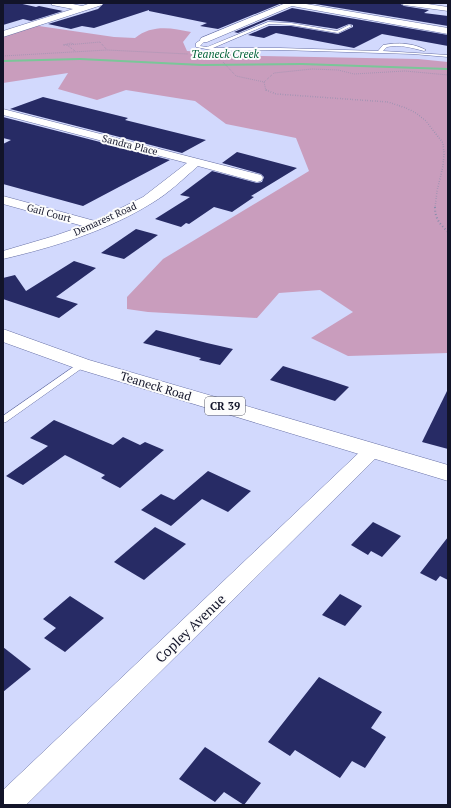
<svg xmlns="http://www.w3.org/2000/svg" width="451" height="808" font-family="'PT Serif',serif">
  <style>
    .green { fill: #c99dbd }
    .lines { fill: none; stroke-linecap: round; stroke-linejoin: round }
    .stream { fill: #7ac698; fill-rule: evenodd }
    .building { fill: #272b65 }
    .service-casing { stroke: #6871a6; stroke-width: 1 }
    .minor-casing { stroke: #6871a6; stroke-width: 1 }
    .primary-casing { stroke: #6871a6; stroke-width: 1 }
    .path-far2 { stroke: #888dab; stroke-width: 1; stroke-dasharray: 0.5 1.5; stroke-linecap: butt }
    .path-far1 { stroke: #888dab; stroke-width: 1.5; stroke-dasharray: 0.5 2; stroke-linecap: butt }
    .path { stroke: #888dab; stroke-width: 2; stroke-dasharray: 1 2.5; stroke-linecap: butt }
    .service { fill: #fff; fill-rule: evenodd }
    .minor { fill: #fff; fill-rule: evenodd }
    .primary { fill: #fff; fill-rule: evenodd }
    .labels { text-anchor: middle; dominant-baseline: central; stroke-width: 4; stroke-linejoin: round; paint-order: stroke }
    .far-street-label { font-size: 10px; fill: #121429; stroke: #fcfcfc }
    .far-water-label { font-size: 11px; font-style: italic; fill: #06653b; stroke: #fcfcfc }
    .shield { fill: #fcfcfc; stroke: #585a68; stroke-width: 1 }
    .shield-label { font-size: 11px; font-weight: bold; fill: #121429 }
    .street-label { font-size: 12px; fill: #121429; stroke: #fcfcfc }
    .near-street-label { font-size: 14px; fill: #121429; stroke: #fcfcfc }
  </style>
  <rect width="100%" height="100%" fill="#d2d9fd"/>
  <path class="green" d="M32 25 114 37 135 38C152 24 172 28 191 32L183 42 187 51 262 56 418 59 448 62V353L348 356 311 338 353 312 320 290 279 293 257 318 148 312 127 309V297L163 259 309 171 296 138 226 124 195 101 126 90 97 100 58 89 68 73 3 83V34Z"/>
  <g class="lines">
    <polygon class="stream" points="80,58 202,64 302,63 448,68 448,70 302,65 202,66 80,60 3,62 3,60"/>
  </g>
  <g class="building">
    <polygon points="3,3 18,3 36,7 39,6 63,11 31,21 23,19 3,25"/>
    <polygon points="104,3 282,3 218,29 200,26 207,23 149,11 149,10 94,28 82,26 71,29 48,24 98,9"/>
    <polygon points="309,3 399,3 404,6 429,10 424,13 448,16 448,26"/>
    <polygon points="292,8 448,35 448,46 382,34 354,48 276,33 264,38 248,35 269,26 291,26 338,34 353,27 353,25 349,24 337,29 291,22 268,20 238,33 234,32"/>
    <polygon points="43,97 128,118 125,120 206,140 182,153 10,109"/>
    <polygon points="3,117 170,160 83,206 3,184 3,144 11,140 3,138"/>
    <polygon points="237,152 297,168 251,196 254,197 232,212 214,207 189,224 186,223 181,227 155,219 190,197 180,195 212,171 257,183 262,182 264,177 261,174 222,163"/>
    <polygon points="136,229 158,235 124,259 101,253"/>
    <polygon points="74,261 96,268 56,297 78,304 59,318 3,299 3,278 15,275 26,291"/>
    <polygon points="156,330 207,343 233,349 220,365 199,360 201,358 143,343"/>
    <polygon points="283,366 331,381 349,387 335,401 270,380"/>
    <polygon points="448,389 448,449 422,442"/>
    <polygon points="54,420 113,445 123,437 140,445 145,442 164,450 120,488 101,478 105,475 65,455 23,485 6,476 48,446 30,438"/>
    <polygon points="208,471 251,491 228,512 202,499 171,526 141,510 161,494 174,500"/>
    <polygon points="373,522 401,536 382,557 371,551 368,555 351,545"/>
    <polygon points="155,527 186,544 144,580 114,562"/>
    <polygon points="448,537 448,580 440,576 436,581 420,573"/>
    <polygon points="340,594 362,606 345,626 322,615"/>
    <polygon points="70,596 104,618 65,652 44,638 56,628 43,619"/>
    <polygon points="3,647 31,669 3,692"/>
    <polygon points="319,677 382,712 371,728 386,737 365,768 352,761 340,778 295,750 290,756 268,742"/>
    <polygon points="205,747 261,783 244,805 224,792 215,802 179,779"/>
  </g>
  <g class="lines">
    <defs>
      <g id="service">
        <path d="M268 22 291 23 337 31 349 25 352 26 338 33 291 25 269 24 213 48H280L378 51 383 45C397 42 414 43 426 50L424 51C412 48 400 44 387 47L383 51 448 55V57L413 54 280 50 216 51 196 47V43L202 39 206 40 200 46 207 47Z"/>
        <polygon points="82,361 85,362 86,364 85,366 6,422 3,423 3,416"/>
      </g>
      <g id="minor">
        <polygon points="51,3 68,3 82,6 91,3 103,3 102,5 3,37 3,31 73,9 52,5"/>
        <polygon points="286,3 300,3 448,28 448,34 292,6 207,42 201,42 200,40 201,38"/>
        <polygon points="400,3 421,3 448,7 448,11 404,5"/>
        <path d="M3 109 261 175 263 178 261 181 257 182 198 166C183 179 169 193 152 203 107 231 54 247 3 259V251L54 236 83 226 3 204V196L95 221 143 197 187 163 3 115Z"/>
        <polygon points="373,444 380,446 383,450 380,454 26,805 3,805 3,790 366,446"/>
      </g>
      <polygon id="primary" points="3,329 89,360 448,465 448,481 75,368 3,342"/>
    </defs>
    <use href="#service" class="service-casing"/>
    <use href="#minor" class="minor-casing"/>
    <use href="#primary" class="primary-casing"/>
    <g class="path-far2">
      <polyline points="67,45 63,45 71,43 74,44"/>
      <polyline points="75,51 67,45 100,42 107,50"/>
      <polyline points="3,56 107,50 188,54"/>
      <polyline points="223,62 236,76 264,82 274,73 312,69 338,70 354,74 405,71 448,75"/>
      <polyline points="264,82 266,91"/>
    </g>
    <polyline class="path-far1" points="266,90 276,94 388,102 406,108 416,113 426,121 443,143 444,154 443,166 437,191 435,208"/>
    <path class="path" d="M435 207C435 219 440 224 448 232"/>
    <use href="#service" class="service"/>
    <use href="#minor" class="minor"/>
    <use href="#primary" class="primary"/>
  </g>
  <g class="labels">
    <g class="far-street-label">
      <text transform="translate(130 145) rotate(14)">Sandra Place</text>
      <text transform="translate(49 213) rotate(15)">Gail Court</text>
      <text transform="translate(105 219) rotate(-24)">Demarest Road</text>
    </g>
    <g class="far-water-label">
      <text x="225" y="54">Teaneck Creek</text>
    </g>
    <rect class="shield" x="205" y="397" width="40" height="18" rx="3"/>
    <g class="shield-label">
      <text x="225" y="406">CR 39</text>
    </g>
    <g class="street-label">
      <text transform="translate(156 386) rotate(17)">Teaneck Road</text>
    </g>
    <g class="near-street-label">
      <text transform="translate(190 628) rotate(-44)">Copley Avenue</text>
    </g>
  </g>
  <rect width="451" height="808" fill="none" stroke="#121429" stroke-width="8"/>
</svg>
